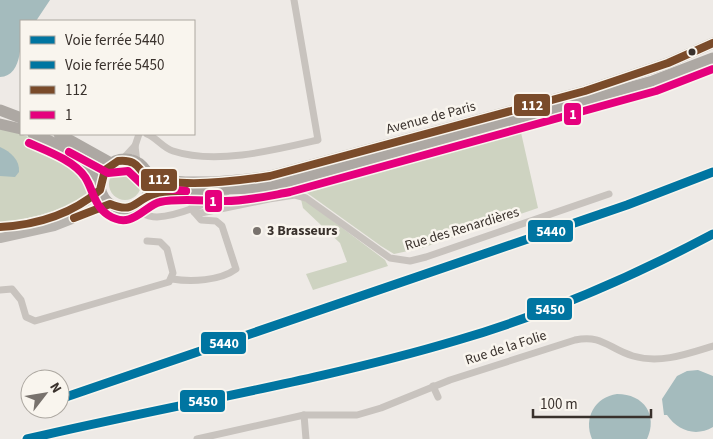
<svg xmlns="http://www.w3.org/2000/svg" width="713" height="439" font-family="'Source Sans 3',sans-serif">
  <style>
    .green { fill: #ced3c1 }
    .water { fill: #a4bbbd }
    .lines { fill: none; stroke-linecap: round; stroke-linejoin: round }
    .street { stroke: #c8c3be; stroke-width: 7 }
    .secondary { stroke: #b8b4af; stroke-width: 10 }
    .primary { stroke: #ada8a3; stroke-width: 11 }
    .bus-1-casing { stroke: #f9f5ee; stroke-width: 11 }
    .bus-2-casing { stroke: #f9f5ee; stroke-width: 11 }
    .bus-1 { stroke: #7a4b2a; stroke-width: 8 }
    .bus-2 { stroke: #e5007d; stroke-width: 8 }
    .rail-1-casing { stroke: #f9f5ee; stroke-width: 12 }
    .rail-2-casing { stroke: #f9f5ee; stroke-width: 12 }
    .rail-1 { stroke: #0075a1; stroke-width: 9 }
    .rail-2 { stroke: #0075a1; stroke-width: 9 }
    .bus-dot { fill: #39312c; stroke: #f9f5ee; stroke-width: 2 }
    .poi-dot { fill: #78726d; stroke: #f9f5ee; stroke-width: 2 }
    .labels { text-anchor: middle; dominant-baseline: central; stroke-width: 5; stroke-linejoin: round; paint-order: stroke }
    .street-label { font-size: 14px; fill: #39312c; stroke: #f9f5ee }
    .poi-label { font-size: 14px; font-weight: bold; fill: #39312c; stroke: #f9f5ee; text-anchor: start }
    .line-badge { stroke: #f9f5ee; stroke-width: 2 }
    .badge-label { font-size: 14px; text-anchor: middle; font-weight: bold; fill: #fff }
  </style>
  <rect width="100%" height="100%" fill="#eeeae6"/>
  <g class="green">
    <path d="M0 128C36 137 66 153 93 178V190C66 211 33 218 0 223Z"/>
    <polygon points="520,128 538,208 422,248 394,254 381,246 296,185 429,151 450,150"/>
    <circle cx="125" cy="184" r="16"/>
    <polygon points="301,199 309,203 385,260 388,266 313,290 306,274 347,262 340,243 303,208"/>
  </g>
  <g class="water">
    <path d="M0 0H50L36 21H21C21 38 24 76 0 77Z"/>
    <path d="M0 147C11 152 20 160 19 172L15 177 0 176Z"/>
    <path d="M698 370 713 376V427C696 437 678 431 667 415H664L662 399 677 376 687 371Z"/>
    <path d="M617 394C644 394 658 415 647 439H592C583 418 595 397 617 394Z"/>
  </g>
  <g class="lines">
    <g class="street">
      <path d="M147 134C157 138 163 148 173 151 216 165 275 150 318 140L294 0"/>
      <polyline points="122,160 135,146"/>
      <polyline points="137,163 135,146 139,134"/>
      <polyline points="192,207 194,212 201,213 269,199 295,195 306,198 390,258 410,261 426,257 609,194"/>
      <path d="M131 209C139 212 148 217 157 217 177 216 213 202 228 191"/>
      <path d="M172 279C191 282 220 281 236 269L222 226 216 221 201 220 194 212"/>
      <polyline points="0,290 12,289 21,300 26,317 35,321 169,282 173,273 167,249 160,242 147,241"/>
      <polyline points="433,386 438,397"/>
      <polyline points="197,439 304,415"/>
      <path d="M306 439 304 415H357L381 408 450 380 575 340C602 334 609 349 633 356 660 364 687 354 713 346"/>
    </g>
    <g class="secondary">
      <path d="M0 227C29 227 80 211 100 190"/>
      <polyline points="0,238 54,226 110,204"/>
    </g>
    <g class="primary">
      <polyline points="0,110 21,118"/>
      <polyline points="0,124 21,129"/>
      <path d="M33 134C59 144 84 157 100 180"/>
      <polyline points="59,134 111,163"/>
      <circle cx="125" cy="184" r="25"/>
      <path d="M148 177C187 186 231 182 270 176L585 91 668 63 713 43"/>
      <polyline points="148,195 164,191 257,188 287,182 653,81 713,58"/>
    </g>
    <defs>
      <g id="bus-1">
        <path d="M74 218 110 204C135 214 133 201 154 194 164 190 175 191 186 191"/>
        <path d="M0 227C36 225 72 214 100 190L105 170 118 161C142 159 137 173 150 177 180 189 238 181 270 176L585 91 668 63 713 43"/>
      </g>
      <g id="bus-2">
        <path d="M29 143C47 151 73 160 85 177 93 189 94 206 108 215 132 231 145 205 160 202 177 198 207 201 225 201 247 201 268 196 290 192L656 91 713 69"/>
        <polyline points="69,152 108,173 128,171 145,187 186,191"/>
      </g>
    </defs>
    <use href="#bus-1" class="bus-1-casing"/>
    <use href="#bus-2" class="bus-2-casing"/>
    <use href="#bus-1" class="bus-1"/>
    <use href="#bus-2" class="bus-2"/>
    <defs>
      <polyline id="rail-1" points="60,399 627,205 713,172"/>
      <path id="rail-2" d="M27 439C171 405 317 382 458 340 547 314 632 277 713 234"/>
    </defs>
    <use href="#rail-1" class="rail-1-casing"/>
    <use href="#rail-2" class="rail-2-casing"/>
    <use href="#rail-1" class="rail-1"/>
    <use href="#rail-2" class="rail-2"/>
  </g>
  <circle class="bus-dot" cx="692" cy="52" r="4.5"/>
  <circle class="poi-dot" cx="257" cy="231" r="5"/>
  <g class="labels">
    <g class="street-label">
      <text transform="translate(431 118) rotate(-15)">Avenue de Paris</text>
      <text transform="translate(462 229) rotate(-17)">Rue des Renardières</text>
      <text transform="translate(506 348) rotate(-18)">Rue de la Folie</text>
    </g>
    <g class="poi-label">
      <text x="267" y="231">3 Brasseurs</text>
    </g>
  </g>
  <g class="line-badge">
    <rect x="513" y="93" width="38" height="24" rx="5" fill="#7a4b2a"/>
    <rect x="563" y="102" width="19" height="24" rx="5" fill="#e5007d"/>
    <rect x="140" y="168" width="38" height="24" rx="5" fill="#7a4b2a"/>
    <rect x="204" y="189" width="19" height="24" rx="5" fill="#e5007d"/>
    <rect x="527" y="219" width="47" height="24" rx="5" fill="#0075a1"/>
    <rect x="526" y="297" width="47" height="24" rx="5" fill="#0075a1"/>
    <rect x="200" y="331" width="47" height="24" rx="5" fill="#0075a1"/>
    <rect x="179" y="389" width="47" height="24" rx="5" fill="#0075a1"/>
  </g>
  <g class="badge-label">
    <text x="532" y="110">112</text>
    <text x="573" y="119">1</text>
    <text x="159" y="184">112</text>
    <text x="213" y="206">1</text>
    <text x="551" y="236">5440</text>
    <text x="550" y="314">5450</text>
    <text x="224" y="348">5440</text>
    <text x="203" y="406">5450</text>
  </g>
  <rect x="20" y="20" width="175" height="115" fill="#f9f5ee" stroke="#aca7a0"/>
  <rect x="30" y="36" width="25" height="8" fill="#0075a1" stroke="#aca7a0"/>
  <text x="65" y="45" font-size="15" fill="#39312c">Voie ferrée 5440</text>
  <rect x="30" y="61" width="25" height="8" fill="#0075a1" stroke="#aca7a0"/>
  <text x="65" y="70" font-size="15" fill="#39312c">Voie ferrée 5450</text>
  <rect x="30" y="86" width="25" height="8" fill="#7a4b2a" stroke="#aca7a0"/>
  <text x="65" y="95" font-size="15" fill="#39312c">112</text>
  <rect x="30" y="111" width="25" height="8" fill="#e5007d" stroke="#aca7a0"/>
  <text x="65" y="120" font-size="15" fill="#39312c">1</text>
  <g transform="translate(45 394) rotate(59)"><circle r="24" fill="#f9f5ee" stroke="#aca7a0"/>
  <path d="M0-4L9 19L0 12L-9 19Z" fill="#78726d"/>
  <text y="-8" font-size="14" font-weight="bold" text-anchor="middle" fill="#39312c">N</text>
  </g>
  <path d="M533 409v8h118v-8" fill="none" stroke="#39312c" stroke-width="2.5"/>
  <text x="540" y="409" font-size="15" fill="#39312c" stroke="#f9f5ee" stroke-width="4" paint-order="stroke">100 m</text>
</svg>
